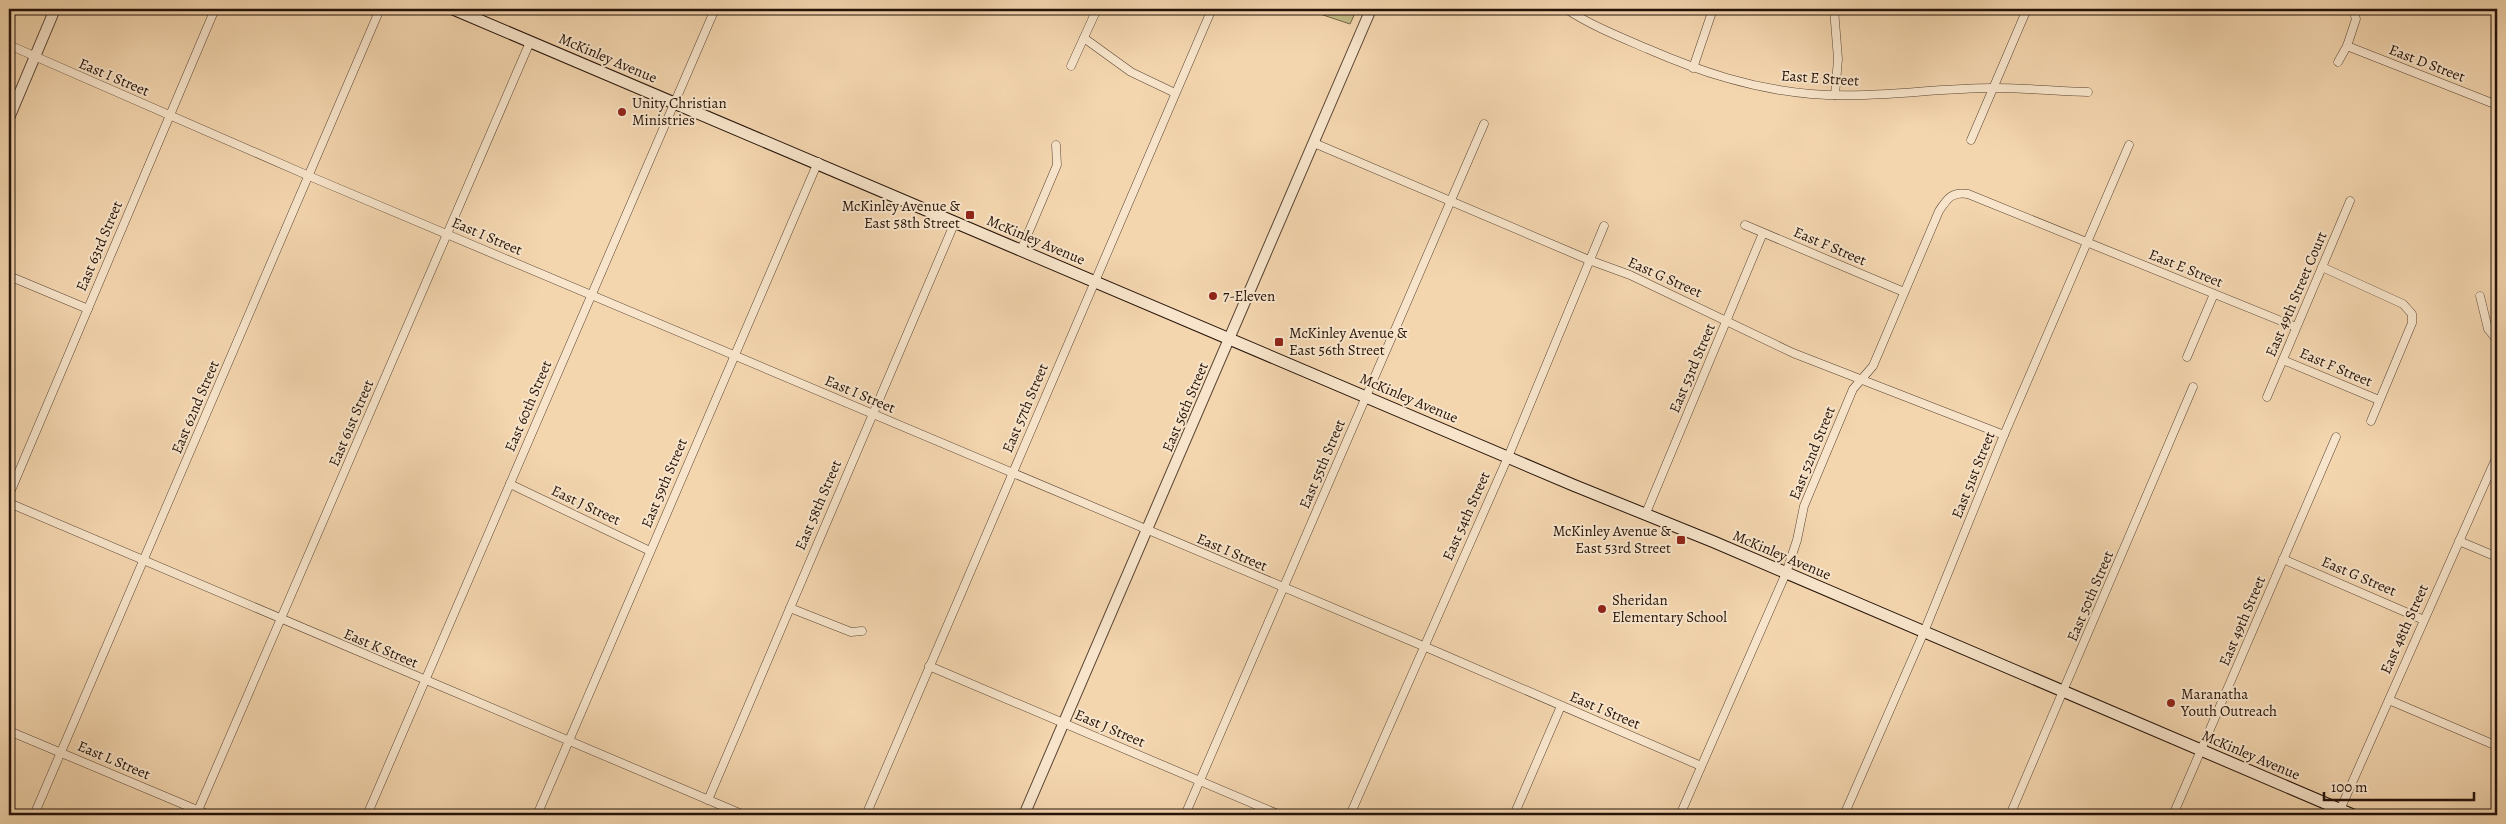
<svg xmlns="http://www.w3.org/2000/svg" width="2506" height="824" font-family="Alegreya,serif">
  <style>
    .green { fill: #c2bb86; stroke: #746648 }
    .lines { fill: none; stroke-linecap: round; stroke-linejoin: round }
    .minor-casing { stroke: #584332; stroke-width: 9 }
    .tertiary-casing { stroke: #584332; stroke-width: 12 }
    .secondary-casing { stroke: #251209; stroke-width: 13 }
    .minor { stroke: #f7e4ca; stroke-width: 8 }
    .tertiary { stroke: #f7e4ca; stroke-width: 10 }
    .secondary { stroke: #f7e4ca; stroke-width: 11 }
    .poi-dot { fill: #8f2418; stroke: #f7e4ca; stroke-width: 2 }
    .labels { text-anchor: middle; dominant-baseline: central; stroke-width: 4; stroke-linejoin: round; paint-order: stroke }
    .street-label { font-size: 15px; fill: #251209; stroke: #f7e4ca }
    .poi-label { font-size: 15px; fill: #251209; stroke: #f7e4ca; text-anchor: start }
  </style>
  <rect width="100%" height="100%" fill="#f3d5ae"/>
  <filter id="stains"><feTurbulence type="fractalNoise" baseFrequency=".004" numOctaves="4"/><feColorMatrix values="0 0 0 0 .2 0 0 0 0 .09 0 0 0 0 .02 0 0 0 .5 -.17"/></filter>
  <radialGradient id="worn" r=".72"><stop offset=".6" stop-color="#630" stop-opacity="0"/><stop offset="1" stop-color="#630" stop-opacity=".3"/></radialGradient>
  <polygon class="green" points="1305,9 1357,9 1350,24"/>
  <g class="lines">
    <defs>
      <g id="minor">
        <path d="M1566 9C1592 26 1620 37 1648 49 1701 72 1753 89 1811 94 1872 99 1932 88 1993 88 2025 88 2057 91 2088 92"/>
        <polyline points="1834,9 1838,59 1835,95"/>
        <polyline points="1084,38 1131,72 1175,93"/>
        <polyline points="9,45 309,176 1435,651 1701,766"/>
        <polyline points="2347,46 2497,105"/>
        <polyline points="2338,62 2347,46 2356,19 2353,9"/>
        <polyline points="1071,66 1097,9"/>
        <polyline points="1693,68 1713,9"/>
        <polyline points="1971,140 2027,9"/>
        <polyline points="1314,143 1589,260 1630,275 1793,353 2004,435"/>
        <polyline points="1745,225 1904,292"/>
        <polyline points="1021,250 1057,165 1056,145"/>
        <polyline points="2322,267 2403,304 2412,314 2412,323 2371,421"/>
        <polyline points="9,276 88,309"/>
        <polyline points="2480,296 2488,329 2497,340"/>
        <polyline points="2187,357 2214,294"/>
        <polyline points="2283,360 2379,400"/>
        <polyline points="2267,397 2350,201"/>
        <polyline points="510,484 650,551"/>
        <polyline points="9,495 215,9"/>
        <polyline points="9,503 744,815"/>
        <polyline points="1646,513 1763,233"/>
        <polyline points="2459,541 2497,557"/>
        <polyline points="2283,559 2424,620"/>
        <polyline points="790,608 851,632 862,631"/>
        <polyline points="929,666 1280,815"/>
        <polyline points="2389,700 2497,746"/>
        <polyline points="9,731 209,815"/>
        <polyline points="708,800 955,222"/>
        <polyline points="2340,810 2497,456"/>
        <polyline points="34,815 380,9"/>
        <polyline points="196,815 530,42"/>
        <polyline points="367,815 715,9"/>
        <polyline points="537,815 818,162"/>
        <polyline points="866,815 1211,11"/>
        <polyline points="1185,815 1484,124"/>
        <polyline points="1350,815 1508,457 1604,226"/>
        <polyline points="1514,815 1561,706"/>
        <path d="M1680 815 1786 573 1797 540 1804 506 1853 389 1873 366 1939 211C1947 199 1952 191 1968 194L2296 327"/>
        <polyline points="1844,815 1924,632 2004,435 2129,145"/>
        <polyline points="2010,815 2193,387"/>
        <polyline points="2173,815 2336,437"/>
      </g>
      <g id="tertiary">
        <polyline points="9,118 55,9"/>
        <polyline points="1024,815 1371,9"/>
      </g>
      <polyline id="secondary" points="453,9 1573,485 1714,542 2353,815"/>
    </defs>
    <use href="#minor" class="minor-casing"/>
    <use href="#tertiary" class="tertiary-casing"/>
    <use href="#secondary" class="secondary-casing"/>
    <use href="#minor" class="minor"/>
    <use href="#tertiary" class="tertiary"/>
    <use href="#secondary" class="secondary"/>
  </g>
  <g class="poi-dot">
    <circle cx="622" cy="112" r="5"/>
    <rect x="965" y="210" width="10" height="10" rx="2.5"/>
    <circle cx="1213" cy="296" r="5"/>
    <rect x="1274" y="337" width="10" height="10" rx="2.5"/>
    <rect x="1676" y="535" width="10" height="10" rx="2.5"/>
    <circle cx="1602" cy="609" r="5"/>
    <circle cx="2171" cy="703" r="5"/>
  </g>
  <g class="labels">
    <g class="street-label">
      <text transform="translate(608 58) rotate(23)">McKinley Avenue</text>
      <text transform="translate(2427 63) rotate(21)">East D Street</text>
      <text transform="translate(114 77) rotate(23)">East I Street</text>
      <text transform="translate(1820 78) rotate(4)">East E Street</text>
      <text transform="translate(487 236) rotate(23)">East I Street</text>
      <text transform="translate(1036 240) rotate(23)">McKinley Avenue</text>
      <text transform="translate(99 246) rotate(-67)">East 63rd Street</text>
      <text transform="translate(1830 246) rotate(23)">East F Street</text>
      <text transform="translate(2186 268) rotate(22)">East E Street</text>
      <text transform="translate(1665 277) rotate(24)">East G Street</text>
      <text transform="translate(2296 294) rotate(-67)">East 49th Street Court</text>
      <text transform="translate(2336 367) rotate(23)">East F Street</text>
      <text transform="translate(1692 368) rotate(-67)">East 53rd Street</text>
      <text transform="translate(860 394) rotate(23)">East I Street</text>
      <text transform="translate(1409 398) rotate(23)">McKinley Avenue</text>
      <text transform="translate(528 406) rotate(-67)">East 60th Street</text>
      <text transform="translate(195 407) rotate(-67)">East 62nd Street</text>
      <text transform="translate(1185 407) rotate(-67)">East 56th Street</text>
      <text transform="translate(1025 408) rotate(-67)">East 57th Street</text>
      <text transform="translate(351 423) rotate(-67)">East 61st Street</text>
      <text transform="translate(1812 453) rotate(-68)">East 52nd Street</text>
      <text transform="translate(1322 464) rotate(-67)">East 55th Street</text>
      <text transform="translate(1973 475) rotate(-68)">East 51st Street</text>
      <text transform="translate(664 483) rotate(-67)">East 59th Street</text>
      <text transform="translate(586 505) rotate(25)">East J Street</text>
      <text transform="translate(818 505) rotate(-67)">East 58th Street</text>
      <text transform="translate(1466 516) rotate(-66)">East 54th Street</text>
      <text transform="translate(1232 552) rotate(23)">East I Street</text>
      <text transform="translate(1782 555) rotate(23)">McKinley Avenue</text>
      <text transform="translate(2359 576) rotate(23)">East G Street</text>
      <text transform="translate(2090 596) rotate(-67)">East 50th Street</text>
      <text transform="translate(2242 621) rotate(-67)">East 49th Street</text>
      <text transform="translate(2404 629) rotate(-66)">East 48th Street</text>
      <text transform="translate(381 648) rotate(23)">East K Street</text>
      <text transform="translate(1605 710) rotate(23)">East I Street</text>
      <text transform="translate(1110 728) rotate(23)">East J Street</text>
      <text transform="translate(2251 755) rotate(23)">McKinley Avenue</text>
      <text transform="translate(114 760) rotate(23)">East L Street</text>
    </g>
    <g class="poi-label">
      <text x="632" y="103">Unity Christian<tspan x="632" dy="17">Ministries</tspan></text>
      <text x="960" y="206" text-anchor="end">McKinley Avenue &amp;<tspan x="960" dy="17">East 58th Street</tspan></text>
      <text x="1223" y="296">7-Eleven</text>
      <text x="1289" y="333">McKinley Avenue &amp;<tspan x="1289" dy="17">East 56th Street</tspan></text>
      <text x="1671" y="531" text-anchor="end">McKinley Avenue &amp;<tspan x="1671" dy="17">East 53rd Street</tspan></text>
      <text x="1612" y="600">Sheridan<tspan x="1612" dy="17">Elementary School</tspan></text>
      <text x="2181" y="694">Maranatha<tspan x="2181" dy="17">Youth Outreach</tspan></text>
    </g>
  </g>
  <rect width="2506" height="824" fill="none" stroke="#f3d5ae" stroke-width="30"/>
  <rect x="10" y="10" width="2486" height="804" fill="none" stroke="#251209" stroke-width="2.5"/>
  <rect x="15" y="15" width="2476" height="794" fill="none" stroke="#251209"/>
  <path d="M2324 792v8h150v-8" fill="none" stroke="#251209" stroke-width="2.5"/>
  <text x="2331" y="792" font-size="15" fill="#251209" stroke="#f7e4ca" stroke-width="4" paint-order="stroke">100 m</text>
  <rect width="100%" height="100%" filter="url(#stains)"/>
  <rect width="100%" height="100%" fill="url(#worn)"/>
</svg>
